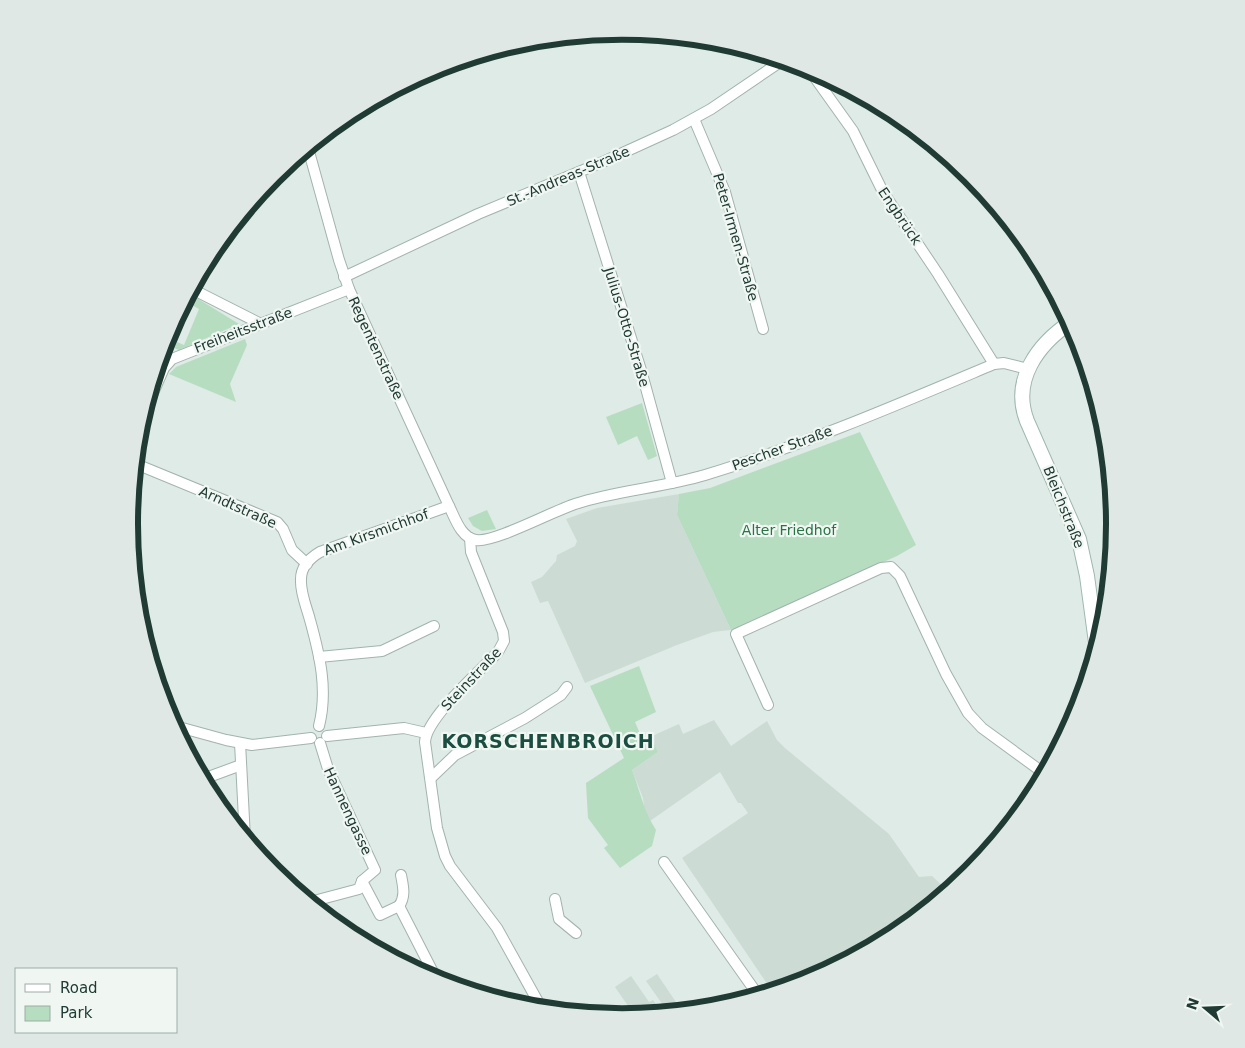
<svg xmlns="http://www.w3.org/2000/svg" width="1245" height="1048" font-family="'DejaVu Sans',sans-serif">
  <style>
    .built { fill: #cddbd5 }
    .green { fill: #b7ddc1 }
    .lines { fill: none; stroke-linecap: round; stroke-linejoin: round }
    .street-casing { stroke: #a2b3ad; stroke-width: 12 }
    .secondary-casing { stroke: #9eb7ae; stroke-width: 16 }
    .street { stroke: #fff; stroke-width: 10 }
    .secondary { stroke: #fff; stroke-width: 14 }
    .labels { text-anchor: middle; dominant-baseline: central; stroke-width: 4.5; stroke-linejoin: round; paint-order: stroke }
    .street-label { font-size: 14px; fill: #203b34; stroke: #f0f7f3 }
    .park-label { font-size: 14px; fill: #297345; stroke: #f0f7f3 }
    .district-label { font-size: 19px; font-weight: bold; letter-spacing: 1px; fill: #1b4e41; stroke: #f0f7f3 }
    .rim { fill: none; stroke: #203b34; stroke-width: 6 }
  </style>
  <rect width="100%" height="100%" fill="#dfebe6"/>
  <g class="built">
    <polygon points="679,494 677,515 731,630 713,632 677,645 585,683 548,601 540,603 531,582 542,577 556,561 557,555 575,546 577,541 566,519 597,508"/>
    <polygon points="714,720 731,746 767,721 777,740 785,748 889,834 919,877 932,876 948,891 896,934 811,979 772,991 682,858 748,813 741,803 738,803 720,772 650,821 645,814 643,798 632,770 658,752 651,740 644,743 643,740 679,724 683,734"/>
    <polygon points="657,974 682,1011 668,1012 646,981"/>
    <polygon points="631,976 649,1002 653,1000 662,1013 635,1016 615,987"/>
  </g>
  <g class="green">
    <polygon points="195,297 239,324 179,350 174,348 177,342 184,345 199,309 192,305"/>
    <polygon points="245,339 247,345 230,384 236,402 169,374 176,367"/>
    <polygon points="642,403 657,456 648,460 637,436 618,445 606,417"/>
    <polygon points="860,432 916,545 897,556 731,630 677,515 679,494 710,488"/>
    <polygon points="487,510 496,529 482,531 473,526 468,518"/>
    <path d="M639 666 656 712 635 722 644 743 653 741 658 752 632 770C640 791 644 812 656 830L652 846 620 868 604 848 608 845 588 818 586 783 624 758 590 686Z"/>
  </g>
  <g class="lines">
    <defs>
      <g id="street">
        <polyline points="808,68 853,131 883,192 938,274 994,364"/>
        <polyline points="694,119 725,192 763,329"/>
        <path d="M308 148 339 260 349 289 449 506C455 518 461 538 476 540 494 543 553 511 575 504 617 490 662 488 705 475 804 445 899 404 994 364L1004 363 1028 369"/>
        <polyline points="579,172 641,370 672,483"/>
        <polyline points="344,277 478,214 605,161 673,130 711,109 783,60"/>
        <polyline points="192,289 261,324"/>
        <polyline points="142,418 164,368 172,359 349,289"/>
        <polyline points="136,464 277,522 283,529 292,550 307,564"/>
        <path d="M470 538 471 552 503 632 504 641 498 652C480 671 426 718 425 742L437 828 445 856 450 866 497 928 542 1009"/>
        <polyline points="319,657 382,651 434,626"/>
        <polyline points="768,705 736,634 881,568 891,567 900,576 946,674 968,713 982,728 1045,774"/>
        <polyline points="175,726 226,740 252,745 311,738"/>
        <path d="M319 726C328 690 320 656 310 620 307 608 300 593 301 579 301 567 310 558 320 552L449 506"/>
        <polyline points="327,736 404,728 426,733"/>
        <polyline points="240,743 245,838"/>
        <polyline points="431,778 455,755 525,718 561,695 567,687"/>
        <polyline points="203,779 241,765"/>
        <polyline points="664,862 758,995"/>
        <polyline points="362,881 380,915 399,906 437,980"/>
        <polyline points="555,899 559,919 576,933"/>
        <polyline points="310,902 359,889 362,881 375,870 328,769 320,743"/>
        <path d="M399 906C406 896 403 886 401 875"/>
      </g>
      <path id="secondary" d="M1071 322C1038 344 1011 380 1027 421L1079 539 1087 576 1097 650"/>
    </defs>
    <use href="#street" class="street-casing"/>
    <use href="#secondary" class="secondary-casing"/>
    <use href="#street" class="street"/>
    <use href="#secondary" class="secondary"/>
  </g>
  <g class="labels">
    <g class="street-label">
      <text transform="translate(568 176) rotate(-23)">St.-Andreas-Straße</text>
      <text transform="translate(900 216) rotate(56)">Engbrück</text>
      <text transform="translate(736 237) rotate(74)">Peter-Irmen-Straße</text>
      <text transform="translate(627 327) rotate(73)">Julius-Otto-Straße</text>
      <text transform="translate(243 330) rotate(-21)">Freiheitsstraße</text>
      <text transform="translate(376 348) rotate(65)">Regentenstraße</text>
      <text transform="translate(782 448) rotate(-20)">Pescher Straße</text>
      <text transform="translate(238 507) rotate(24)">Arndtstraße</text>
      <text transform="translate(1064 507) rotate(68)">Bleichstraße</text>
      <text transform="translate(376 532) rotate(-20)">Am Kirsmichhof</text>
      <text transform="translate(471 679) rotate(-47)">Steinstraße</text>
      <text transform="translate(348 811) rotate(65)">Hannengasse</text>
    </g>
    <g class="park-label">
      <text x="789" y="530">Alter Friedhof</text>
    </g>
    <g class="district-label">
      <text x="548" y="741">KORSCHENBROICH</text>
    </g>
  </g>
  <path d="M0 0H1245V1048H0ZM138 524a484 484 0 1 1 968 0a484 484 0 1 1-968 0Z" fill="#dfe8e4" fill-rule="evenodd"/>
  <path class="rim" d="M138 524a484 484 0 1 1 968 0a484 484 0 1 1-968 0Z"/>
  <rect x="15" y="968" width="162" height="65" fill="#f0f7f3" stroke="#9daca7"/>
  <rect x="25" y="984" width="25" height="8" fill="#ffffff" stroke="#9daca7"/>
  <text x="60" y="993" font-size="15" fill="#203b34">Road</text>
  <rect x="25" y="1006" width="25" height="15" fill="#b7ddc1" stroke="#9daca7"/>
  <text x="60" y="1018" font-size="15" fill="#203b34">Park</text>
  <g transform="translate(1205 1008) rotate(289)" stroke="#f0f7f3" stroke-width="4" paint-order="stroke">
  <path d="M0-4L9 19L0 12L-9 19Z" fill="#203b34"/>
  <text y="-8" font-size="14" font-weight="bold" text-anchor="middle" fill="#203b34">N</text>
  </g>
</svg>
